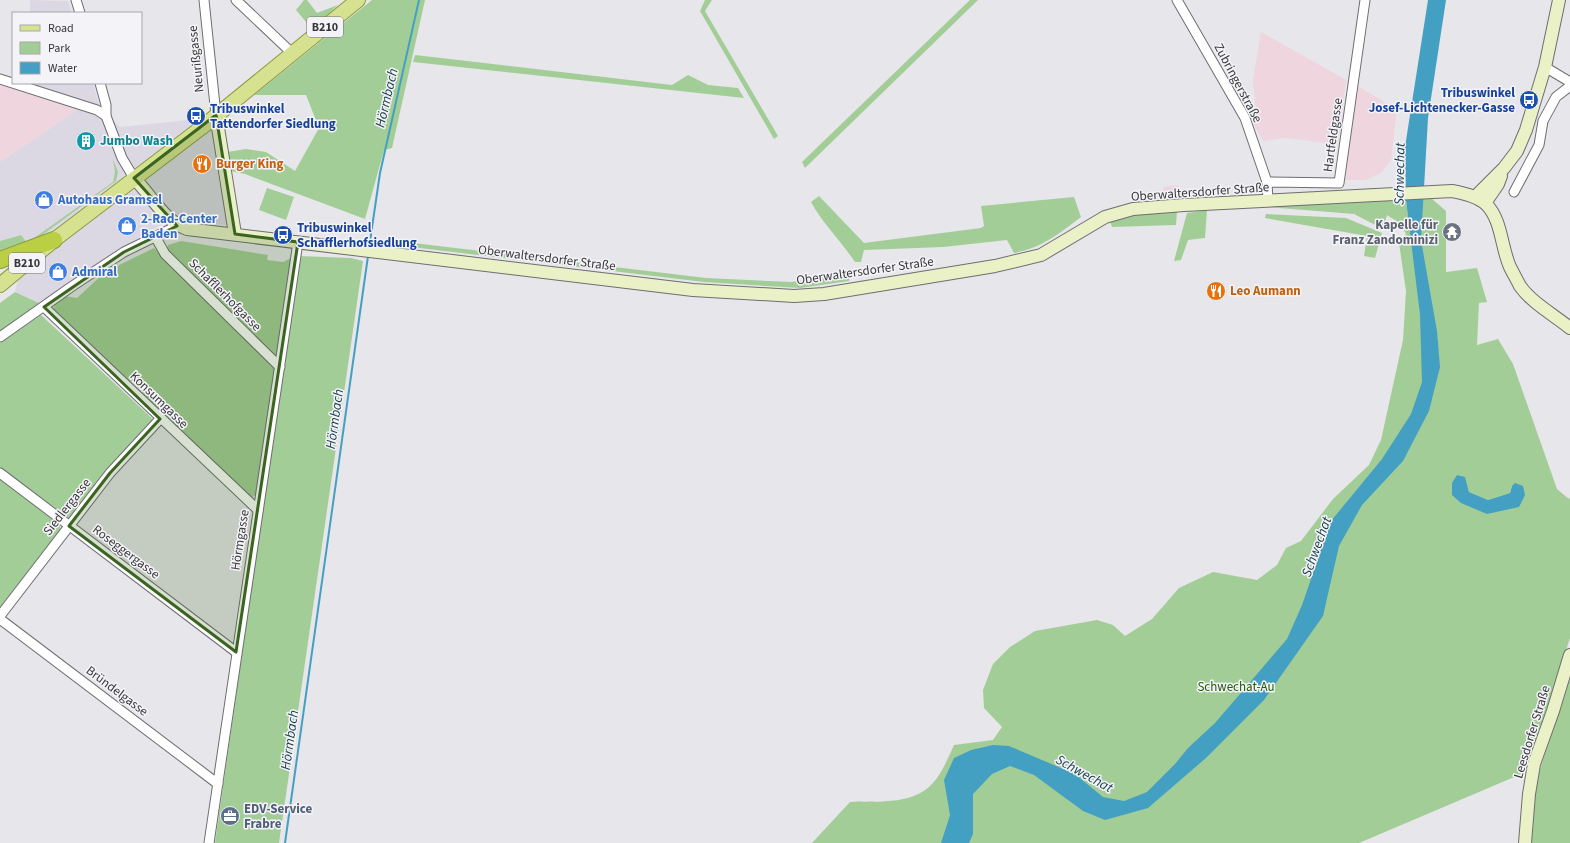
<svg xmlns="http://www.w3.org/2000/svg" width="1570" height="843" font-family="'Source Sans 3',sans-serif">
  <style>
    .built { fill: #dbd8e4 }
    .industrial { fill: #eed5de }
    .green { fill: #a3cd97; fill-rule: evenodd }
    .water { fill: #44a0c2 }
    .lines { fill: none; stroke-linecap: round; stroke-linejoin: round }
    .stream { stroke: #44a0c2; stroke-width: 2 }
    .street-casing { stroke: #6e6d71; stroke-width: 11 }
    .secondary-casing { stroke: #6e6d71; stroke-width: 14 }
    .primary-casing { stroke: #8d9a41; stroke-width: 16 }
    .highway-casing { stroke: #8d9a41; stroke-width: 18 }
    .street { stroke: #fff; stroke-width: 9 }
    .secondary { stroke: #ebf1c7; stroke-width: 12 }
    .primary { stroke: #d6e28f; stroke-width: 14 }
    .highway { stroke: #bbcf45; stroke-width: 16 }
    .marked { fill: #3b6420; fill-opacity: 0.2; stroke: #3b6420; stroke-width: 3; stroke-linejoin: round }
    .labels { text-anchor: middle; dominant-baseline: central; stroke-width: 3; stroke-linejoin: round; paint-order: stroke }
    .shield { fill: #f4f3f8; stroke: #706f72; stroke-width: 1 }
    .shield-label { font-size: 12px; font-weight: bold; fill: #373739 }
    .street-label { font-size: 13px; fill: #373739; stroke: #f4f3f8 }
    .transit-label { font-size: 13px; font-weight: bold; fill: #164399; stroke: #f4f3f8; text-anchor: start }
    .culture-label { font-size: 13px; font-weight: bold; fill: #0d838f; stroke: #f4f3f8; text-anchor: start }
    .food-label { font-size: 13px; font-weight: bold; fill: #c56008; stroke: #f4f3f8; text-anchor: start }
    .shop-label { font-size: 13px; font-weight: bold; fill: #366cbe; stroke: #f4f3f8; text-anchor: start }
    .worship-label { font-size: 13px; font-weight: bold; fill: #5b616d; stroke: #f4f3f8; text-anchor: end }
    .park-label { font-size: 13px; fill: #205e07; stroke: #f4f3f8 }
    .service-label { font-size: 13px; font-weight: bold; fill: #4e5e75; stroke: #f4f3f8; text-anchor: start }
    .water-label { font-size: 14px; font-style: italic; fill: #123b4a; stroke: #f4f3f8 }
  </style>
  <rect width="100%" height="100%" fill="#e7e6ea"/>
  <g class="built">
    <polygon points="30,0 68,1 72,13 30,13"/>
    <polygon points="16,83 93,83 99,105 120,127 189,120 220,111 227,152 218,173 228,223 226,225 190,221 184,213 146,233 39,303 15,292 27,243 21,235 0,241 0,162 79,109 15,86"/>
  </g>
  <g class="industrial">
    <polygon points="1261,32 1346,80 1338,144 1285,138 1263,141 1249,116 1256,111 1253,80"/>
    <polygon points="0,81 15,86 79,109 0,162"/>
    <polygon points="1357,86 1397,109 1391,160 1381,173 1365,180 1345,180"/>
    <polygon points="1178,185 1179,197 1164,199 1163,187"/>
  </g>
  <g class="green">
    <polygon points="304,0 307,0 317,13 338,5 312,29 296,10"/>
    <polygon points="372,0 425,0 392,148 384,150 365,219 245,174 230,171 227,152 246,149 266,152 295,171 319,128 306,95 254,95"/>
    <polygon points="705,0 712,0 705,11 778,136 774,139 700,11"/>
    <polygon points="970,0 978,0 805,168 802,162"/>
    <polygon points="415,55 672,85 688,75 708,85 738,88 744,98 413,62"/>
    <polygon points="113,159 118,172 116,181 34,241 0,256 0,241 21,235 27,243 113,182 115,172"/>
    <polygon points="267,188 294,197 286,220 259,210"/>
    <path d="M819 196 864 243 981 228 984 226 981 206 1074 197 1081 217C1059 234 1041 248 1014 253L1007 240 943 247 864 250 861 262H855C841 241 823 224 811 202Z"/>
    <path d="M1423 198H1431L1446 211V272L1477 268 1487 302 1479 303 1477 345 1498 339 1513 364 1557 489 1569 499 1570 497V638L1526 772 1359 843H812L850 802C879 801 918 806 937 778 944 768 949 756 954 745L993 740 1002 727 984 708 983 690 993 664 1010 647 1035 631 1097 620 1113 625 1125 636 1152 619 1179 588 1213 572 1257 580 1277 565 1286 548 1301 541 1333 499 1369 465 1381 440 1403 340 1406 291 1399 243 1406 234 1401 224 1387 215 1383 229 1354 214 1266 207 1406 200 1409 224 1408 230ZM1465 478 1469 492 1488 500 1510 493 1512 486 1519 507 1452 495Z"/>
    <polygon points="1207,210 1205,238 1188,240 1181,260 1174,261 1187,213"/>
    <polygon points="1177,211 1176,225 1112,227 1110,221 1135,215"/>
    <polygon points="1266,214 1346,218 1382,233 1375,258 1364,256 1367,236 1265,218"/>
    <polygon points="388,240 706,278 791,282 850,275 849,281 800,288 704,282 386,244"/>
    <polygon points="181,241 268,255 267,260 283,262 291,258 277,356 272,356 167,250 168,245"/>
    <path d="M154 248 275 369 256 495 250 498 142 395 143 388 134 380 128 381 53 313C52 305 58 301 64 296L77 298 105 272Z"/>
    <polygon points="299,256 351,258 363,261 279,843 215,843"/>
    <polygon points="15,292 39,303 0,331 0,303"/>
    <polygon points="41,315 155,421 73,516 69,518 0,468 0,343"/>
    <polygon points="0,479 60,525 61,532 0,611"/>
    <polygon points="1570,674 1570,843 1532,843 1532,813 1538,776"/>
  </g>
  <g class="water">
    <polygon points="1428,0 1446,0 1428,118 1421,240 1437,331 1440,367 1429,411 1403,461 1362,505 1339,546 1323,616 1264,700 1206,758 1148,808 1105,820 1083,811 1034,775 1010,766 992,774 973,794 973,834 969,843 941,843 950,815 944,780 954,758 971,750 993,745 1009,746 1075,774 1103,797 1124,801 1147,792 1175,764 1188,748 1215,723 1287,639 1302,605 1331,521 1382,459 1411,414 1422,382 1420,315 1406,200 1405,147"/>
    <polygon points="1457,475 1465,477 1469,492 1488,500 1510,493 1512,486 1515,483 1523,486 1525,495 1519,507 1487,514 1461,503 1452,495 1452,483"/>
  </g>
  <g class="lines">
    <g class="stream">
      <polyline points="369,248 380,173 419,0"/>
      <polyline points="285,843 368,256"/>
    </g>
    <defs>
      <g id="street">
        <polyline points="76,0 80,13"/>
        <polyline points="204,0 216,115"/>
        <polyline points="236,0 293,54"/>
        <polyline points="1177,0 1245,118 1267,182"/>
        <polyline points="1545,67 1570,82"/>
        <polyline points="0,79 97,110 106,116"/>
        <polyline points="100,83 106,105 106,116 122,158 134,178"/>
        <polyline points="1514,192 1539,145 1543,121 1556,97 1570,86"/>
        <polyline points="1268,201 1267,182 1339,183 1365,0"/>
        <polyline points="156,238 165,254 280,367"/>
        <polyline points="44,307 258,510"/>
        <polyline points="0,337 71,287 124,252 177,226"/>
        <polyline points="0,473 236,652"/>
        <polyline points="0,616 110,473 160,419"/>
        <polyline points="0,619 218,784"/>
        <polyline points="209,843 298,242"/>
      </g>
      <g id="secondary">
        <polyline points="216,115 235,234"/>
        <path d="M134 178C151 195 164 221 187 229L693 290 794 296 824 294 995 266 1041 255 1105 217 1133 209 1184 205 1452 191C1463 193 1477 196 1486 204 1502 220 1501 247 1510 267 1513 273 1517 280 1520 286 1532 303 1554 315 1570 328"/>
        <polyline points="1475,197 1504,168 1517,151 1526,130 1545,67 1559,0"/>
        <polyline points="1485,203 1498,184 1501,176"/>
        <polyline points="1525,843 1529,794 1534,764 1553,711 1570,655"/>
      </g>
      <polyline id="primary" points="0,285 54,240 201,128 358,0"/>
      <polyline id="highway" points="0,260 54,240"/>
    </defs>
    <use href="#street" class="street-casing"/>
    <use href="#secondary" class="secondary-casing"/>
    <use href="#primary" class="primary-casing"/>
    <use href="#highway" class="highway-casing"/>
    <use href="#street" class="street"/>
    <use href="#secondary" class="secondary"/>
    <use href="#primary" class="primary"/>
    <use href="#highway" class="highway"/>
  </g>
  <path class="marked" d="M216 115 235 234 298 242 236 652 69 526 110 473 160 419 44 307 124 252 177 226 134 178Z"/>
  <defs>
    <symbol id="bus-disc" viewBox="-11 -11 22 22"><circle r="9.5" fill="#1a4fb4" stroke="#f4f3f8"/><path d="M-5-6H5V4H4V6H2V4H-2V6H-4V4H-5ZM-3.5-4V0h7V-4ZM-3.5 1.2v1.5H-2V1.2ZM2 1.2v1.5H3.5V1.2Z" fill="#fff"/></symbol>
    <symbol id="building-disc" viewBox="-11 -11 22 22"><circle r="9.5" fill="#0f9aa8" stroke="#f4f3f8"/><path d="M-4-6H4V6H1V3H-1V6H-4ZM-2.5-4.3h1.7v1.8h-1.7ZM.8-4.3h1.7v1.8H.8ZM-2.5-1h1.7V.8h-1.7ZM.8-1h1.7V.8H.8Z" fill="#fff"/></symbol>
    <symbol id="restaurant-disc" viewBox="-11 -11 22 22"><circle r="9.5" fill="#e8710a" stroke="#f4f3f8"/><path d="M-5-6h1v4h1v-4h1v4h1v-4h1v5L-1.5 .5V6h-2V.5L-5-1ZM5-6V6H3V1.5H1.5Q1.5-4 5-6Z" fill="#fff"/></symbol>
    <symbol id="shop-disc" viewBox="-11 -11 22 22"><circle r="9.5" fill="#3f7fe0" stroke="#f4f3f8"/><path d="M-5-2.5h2.3a2.7 3.5 0 0 1 5.4 0H5L5.5 6h-11ZM-1.5-2.5h3a1.5 2.3 0 0 0-3 0Z" fill="#fff"/></symbol>
    <symbol id="temple-disc" viewBox="-11 -11 22 22"><circle r="9.5" fill="#6b7280" stroke="#f4f3f8"/><path d="M0-6L5-2H3V0L6.5 2.5H4V6H1.5V3h-3V6H-4V2.5H-6.5L-3 0V-2H-5Z" fill="#fff"/></symbol>
    <symbol id="office-disc" viewBox="-11 -11 22 22"><circle r="9.5" fill="#5c6f8a" stroke="#f4f3f8"/><path d="M-6-3h4V-5.5h4V-3h4V5H-6ZM-1-4.5V-3h2v-1.5ZM-6 0V1H6V0Z" fill="#fff"/></symbol>
  </defs>
  <g fill-rule="evenodd">
    <use href="#bus-disc" x="1518" y="89" width="22" height="22"/>
    <use href="#bus-disc" x="185" y="105" width="22" height="22"/>
    <use href="#building-disc" x="75" y="130" width="22" height="22"/>
    <use href="#restaurant-disc" x="191" y="153" width="22" height="22"/>
    <use href="#shop-disc" x="33" y="189" width="22" height="22"/>
    <use href="#shop-disc" x="116" y="215" width="22" height="22"/>
    <use href="#temple-disc" x="1441" y="221" width="22" height="22"/>
    <use href="#bus-disc" x="272" y="224" width="22" height="22"/>
    <use href="#shop-disc" x="47" y="261" width="22" height="22"/>
    <use href="#restaurant-disc" x="1205" y="280" width="22" height="22"/>
    <use href="#office-disc" x="219" y="805" width="22" height="22"/>
  </g>
  <g class="labels">
    <g class="shield">
      <rect x="307" y="17" width="36" height="20" rx="3"/>
      <rect x="9" y="253" width="36" height="20" rx="3"/>
    </g>
    <g class="shield-label">
      <text x="325" y="27">B210</text>
      <text x="27" y="263">B210</text>
    </g>
    <g class="street-label">
      <text transform="translate(196 59) rotate(-96)">Neurißgasse</text>
      <text transform="translate(1238 83) rotate(62)">Zubringerstraße</text>
      <text transform="translate(1333 135) rotate(-82)">Hartfeldgasse</text>
      <text transform="translate(1200 192) rotate(-4)">Oberwaltersdorfer Straße</text>
      <text transform="translate(547 258) rotate(7)">Oberwaltersdorfer Straße</text>
      <text transform="translate(865 271) rotate(-8)">Oberwaltersdorfer Straße</text>
      <text transform="translate(225 295) rotate(45)">Schafflerhofgasse</text>
      <text transform="translate(159 400) rotate(44)">Konsumgasse</text>
      <text transform="translate(67 507) rotate(-52)">Siedlergasse</text>
      <text transform="translate(240 540) rotate(-81)">Hörmgasse</text>
      <text transform="translate(126 552) rotate(37)">Roseggergasse</text>
      <text transform="translate(117 691) rotate(37)">Bründelgasse</text>
      <text transform="translate(1532 732) rotate(-73)">Leesdorfer Straße</text>
    </g>
    <g class="transit-label">
      <text x="1515" y="93" text-anchor="end">Tribuswinkel<tspan x="1515" dy="15">Josef-Lichtenecker-Gasse</tspan></text>
      <text x="210" y="109">Tribuswinkel<tspan x="210" dy="15">Tattendorfer Siedlung</tspan></text>
      <text x="297" y="228">Tribuswinkel<tspan x="297" dy="15">Schafflerhofsiedlung</tspan></text>
    </g>
    <g class="culture-label">
      <text x="100" y="141">Jumbo Wash</text>
    </g>
    <g class="food-label">
      <text x="216" y="164">Burger King</text>
      <text x="1230" y="291">Leo Aumann</text>
    </g>
    <g class="shop-label">
      <text x="58" y="200">Autohaus Gramsel</text>
      <text x="141" y="219">2-Rad-Center<tspan x="141" dy="15">Baden</tspan></text>
      <text x="72" y="272">Admiral</text>
    </g>
    <g class="worship-label">
      <text x="1438" y="225">Kapelle für<tspan x="1438" dy="15">Franz Zandominizi</tspan></text>
    </g>
    <g class="park-label">
      <text x="1236" y="687">Schwechat-Au</text>
    </g>
    <g class="service-label">
      <text x="244" y="809">EDV-Service<tspan x="244" dy="15">Frabre</tspan></text>
    </g>
    <g class="water-label">
      <text transform="translate(387 98) rotate(-77)">Hörmbach</text>
      <text transform="translate(1400 174) rotate(-89)">Schwechat</text>
      <text transform="translate(335 419) rotate(-82)">Hörmbach</text>
      <text transform="translate(1317 547) rotate(-70)">Schwechat</text>
      <text transform="translate(290 740) rotate(-82)">Hörmbach</text>
      <text transform="translate(1084 774) rotate(29)">Schwechat</text>
    </g>
  </g>
  <rect x="12" y="12" width="130" height="72" fill="#f4f3f8" stroke="#a8a8ac"/>
  <rect x="20" y="25" width="20" height="6" fill="#d6e28f" stroke="#a8a8ac"/>
  <text x="48" y="32" font-size="12" fill="#373739">Road</text>
  <rect x="20" y="42" width="20" height="12" fill="#a3cd97" stroke="#a8a8ac"/>
  <text x="48" y="52" font-size="12" fill="#373739">Park</text>
  <rect x="20" y="62" width="20" height="12" fill="#44a0c2" stroke="#a8a8ac"/>
  <text x="48" y="72" font-size="12" fill="#373739">Water</text>
</svg>
